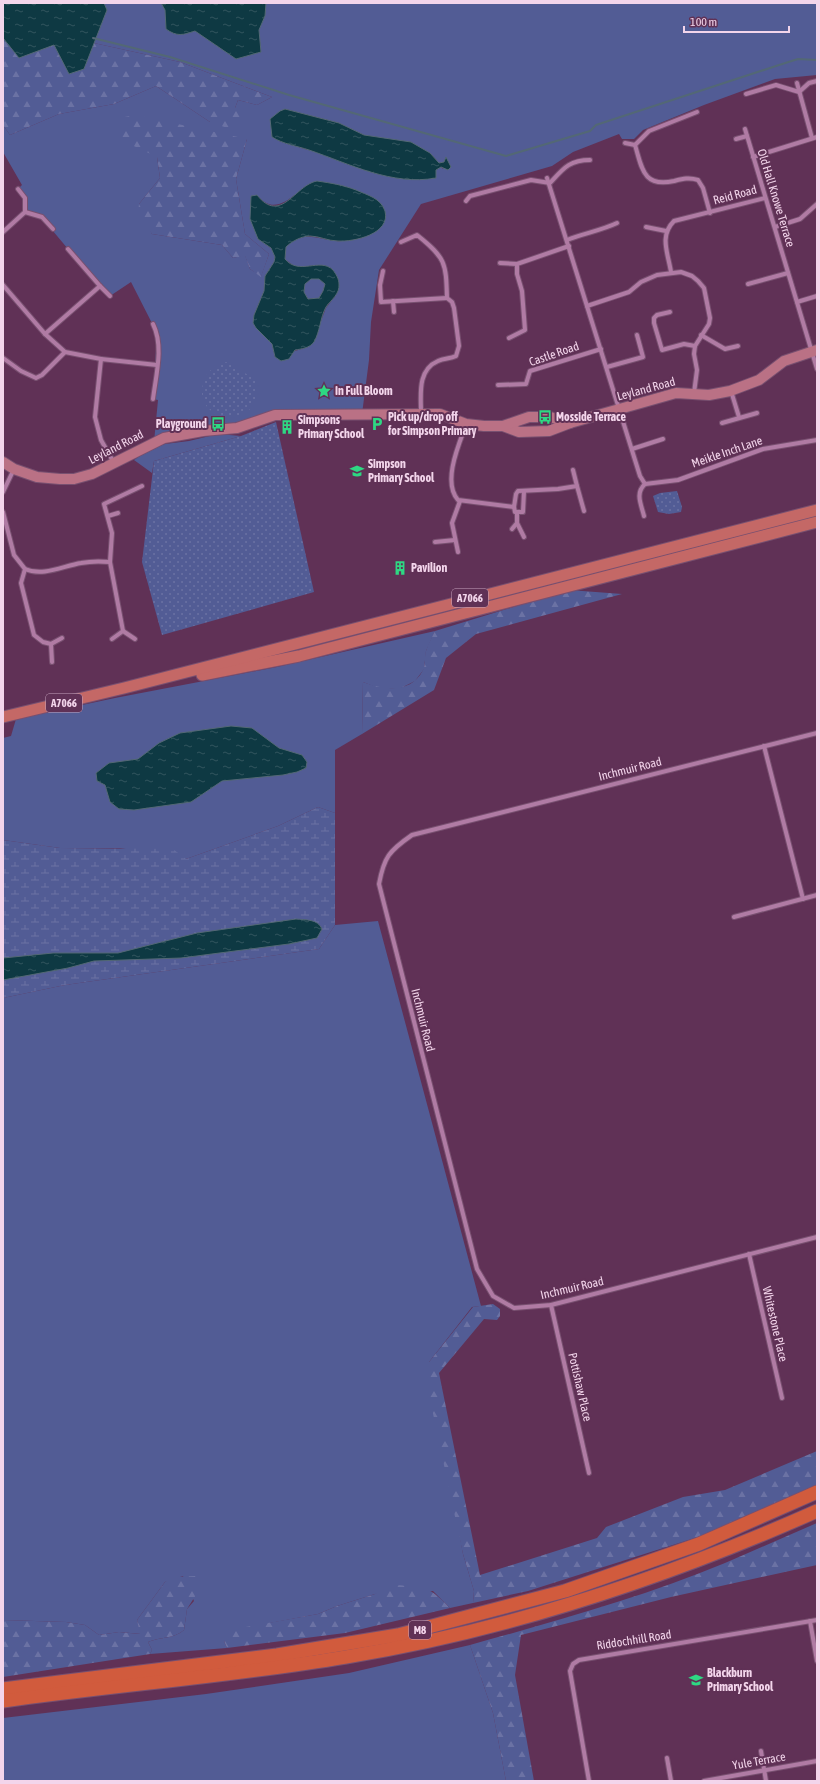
<svg xmlns="http://www.w3.org/2000/svg" width="820" height="1784" font-family="'Asap Condensed',sans-serif">
  <style>
    .green { fill: #525c95; fill-rule: evenodd }
    .forest { fill: url(#forest-firs) }
    .wetland { fill: url(#wetland-marsh) }
    .park { fill: url(#park-dots) }
    .water { fill: url(#water-ripples); stroke: #536875; fill-rule: evenodd }
    .lines { fill: none; stroke-linecap: round; stroke-linejoin: round }
    .stream { stroke: #536875; stroke-width: 2 }
    .street-casing { stroke: #785070; stroke-width: 6 }
    .secondary-casing { stroke: #785070; stroke-width: 12 }
    .primary-casing { stroke: #785070; stroke-width: 13 }
    .highway-casing { stroke: #785070; stroke-width: 15 }
    .street { stroke: #b07ba4; stroke-width: 4 }
    .secondary { stroke: #ba7185; stroke-width: 10 }
    .primary { stroke: #c46866; stroke-width: 11 }
    .highway { stroke: #d15b3d; stroke-width: 13 }
    .labels { text-anchor: middle; dominant-baseline: central; stroke-width: 4; stroke-linejoin: round; paint-order: stroke }
    .shield { fill: #603156; stroke: #c7a4be; stroke-width: 1 }
    .shield-label { font-size: 11px; font-weight: bold; fill: #f3d5eb }
    .street-label { font-size: 12px; fill: #f3d5eb; stroke: #603156 }
    .poi-label { font-size: 12px; font-weight: bold; fill: #f3d5eb; stroke: #603156; text-anchor: start }
  </style>
  <defs>
    <pattern id="forest-firs" width="22" height="20" patternUnits="userSpaceOnUse"><rect width="22" height="20" fill="#525c95"/><path d="M5 1l3.5 6h-7zM16 11l3.5 6h-7z" fill="#6b72a4"/></pattern>
    <pattern id="wetland-marsh" width="20" height="14" patternUnits="userSpaceOnUse"><rect width="20" height="14" fill="#525c95"/><path d="M1 5h8M5 5V1M11 12h8M15 12V8" fill="none" stroke="#6b72a4"/></pattern>
    <pattern id="park-dots" width="8" height="8" patternUnits="userSpaceOnUse"><rect width="8" height="8" fill="#525c95"/><path d="M2 2h.1M6 6h.1" fill="none" stroke="#6b72a4" stroke-width="1.8" stroke-linecap="round"/></pattern>
    <pattern id="water-ripples" width="26" height="14" patternUnits="userSpaceOnUse"><rect width="26" height="14" fill="#0e3943"/><path d="M2 4q2-2 4 0t4 0M15 11q2-2 4 0t4 0" fill="none" stroke="#32555e"/></pattern>
  </defs>
  <rect width="100%" height="100%" fill="#603156"/>
  <g class="green">
    <path d="M3 3H817V75L775 79 704 105 643 130 634 139H622L619 134 573 152 552 166 421 204 379 270 371 322 369 360 362 414 285 415 154 442 158 400 153 399 157 333 131 282 110 296 68 249 42 218 25 212V198L18 189 22 185 3 152V125L10 135 59 114 114 104 156 86 210 122 235 108 238 100 257 105 272 97 180 62 3 23ZM285 109 339 123 364 135 430 153 439 163 444 162 446 157 443 169 441 167 436 170 308 150 279 141ZM247 139 236 179 245 234 269 254 261 276 250 269 245 255 233 258 222 245 152 234 139 204 160 178 157 157ZM296 194 362 238C354 239 344 242 336 241 316 239 303 230 286 247L285 259 295 267 323 265 336 295 326 308 313 342 308 347 275 357 272 344 256 328 254 315 264 291 265 276 274 262 275 256 271 248 258 239 257 195C270 211 282 205 296 194Z"/>
    <polygon points="311,279 319,279 325,284 323,291 319,298 308,299 304,292 305,284"/>
    <polygon points="218,434 241,436 154,461 152,473 134,460 150,449 165,444 189,441"/>
    <polygon points="435,631 426,651 424,669 415,681 399,689 378,688 363,682 362,734 335,750 335,813 318,807 278,826 186,859 120,848 60,848 3,840 3,738 11,736 16,719 115,698 277,667"/>
    <path d="M378 921 481 1306 472 1307 429 1362 463 1554 474 1591 473 1603 450 1608 433 1591 375 1594 337 1606 318 1614 270 1623 224 1641 227 1648 150 1654 152 1650 148 1642C163 1636 171 1640 184 1630L187 1609 194 1601 183 1576 165 1582 137 1620 141 1634 119 1632 99 1635 85 1625 66 1622 3 1620V998L65 985 319 949 335 925Z"/>
    <polygon points="470,1645 493,1713 506,1781 3,1781 3,1718 206,1694 349,1673"/>
  </g>
  <g class="forest">
    <polygon points="3,23 180,62 272,97 257,105 238,100 235,108 245,120 236,131 210,122 156,86 114,104 59,114 10,135 3,125"/>
    <polygon points="136,115 247,139 236,179 245,234 269,254 261,277 250,269 245,256 233,258 222,245 152,234 138,213 139,204 160,178 157,157 119,139 119,118"/>
    <path d="M569 590 622 594 476 634 446 658 434 690 362 734 363 682C384 690 411 694 423 670 426 664 424 657 426 651 428 644 432 637 435 631Z"/>
    <polygon points="493,1304 500,1309 500,1316 497,1320 484,1319 439,1373 480,1575 597,1538 606,1527 683,1497 725,1490 817,1451 817,1486 701,1536 528,1591 473,1603 474,1591 463,1554 425,1376 429,1362 473,1307"/>
    <path d="M817 1523V1565L671 1597 521 1635 515 1675 534 1781H506L493 1713 470 1645C556 1621 643 1597 725 1563 756 1550 786 1536 817 1523Z"/>
    <path d="M196 1576 199 1590 187 1609 184 1630C171 1640 163 1636 148 1642L152 1650 150 1654 3 1677V1620L66 1622 85 1625 99 1635 119 1632 140 1634 137 1620 165 1582 173 1577Z"/>
    <path d="M395 1585C425 1587 429 1586 450 1608L345 1633 227 1648 224 1641 227 1632 240 1628 318 1614 337 1606 375 1594Z"/>
  </g>
  <polygon class="wetland" points="318,807 335,813 335,925 319,949 65,985 3,998 3,840 60,848 173,849 186,859 278,826"/>
  <g class="park">
    <path d="M226 362 255 379C269 431 192 426 203 384 206 371 214 366 226 362Z"/>
    <polygon points="276,422 314,592 162,635 142,562 154,461 241,436"/>
    <polygon points="677,491 682,507 681,512 669,514 658,512 653,496 660,493"/>
  </g>
  <g class="water">
    <polygon points="3,3 104,3 107,10 84,69 69,74 54,45 19,58 3,38"/>
    <path d="M161 3H266L265 16 259 30 261 52 236 59 195 31C183 35 177 37 166 29L165 10Z"/>
    <path d="M285 109 339 123 364 135 411 142 430 153 439 163 444 162 446 157 451 167 448 170 441 167 436 170V178C392 186 350 164 309 150 297 146 283 144 272 137L270 119 280 111Z"/>
    <path d="M317 181C331 183 343 185 356 190 367 195 381 198 385 211 391 234 354 242 338 241 328 241 319 236 310 236 302 236 292 241 286 247L285 259C299 276 320 257 333 270 336 274 339 279 339 284 340 294 331 300 326 307 320 318 320 332 314 342 310 348 301 349 295 350L289 359 281 361 275 357 272 344 256 328 253 323 254 315 264 291 265 276 274 262 275 257 271 248 258 239 250 219 251 196 257 195C281 225 295 185 317 181ZM311 279H319L325 284 323 291 319 298 308 299 304 292 305 284Z"/>
    <polygon points="231,726 252,728 279,748 302,755 307,762 306,768 297,772 283,775 222,781 191,802 134,810 119,809 110,802 105,785 97,781 96,773 109,763 138,759 159,743 180,733"/>
    <path d="M296 919C306 920 318 919 322 929L317 938 289 944 181 958 94 961 68 968 3 980V958L53 953H118L197 933Z"/>
  </g>
  <g class="lines">
    <polyline class="stream" points="93,38 170,57 289,95 506,156 590,131 596,125 779,65 798,59 817,60"/>
    <defs>
      <g id="street">
        <polyline points="797,83 812,138"/>
        <polyline points="746,94 776,85 799,92 809,83 817,81"/>
        <polyline points="745,129 817,369"/>
        <polyline points="736,139 747,136"/>
        <polyline points="625,143 635,145 649,131 697,112"/>
        <path d="M635 145C642 168 643 188 674 181 682 179 689 177 698 180L703 188 710 213"/>
        <polyline points="753,157 817,137"/>
        <polyline points="547,178 640,476 645,484 678,480 763,449 817,440"/>
        <path d="M466 201 470 196 531 180 550 183C563 169 569 160 590 160"/>
        <polyline points="25,212 42,217 53,229"/>
        <polyline points="646,227 666,231"/>
        <polyline points="775,227 800,219 817,204"/>
        <polyline points="3,232 25,212 25,198 18,189"/>
        <path d="M567 240C584 233 600 231 617 223"/>
        <path d="M401 242 417 235C446 258 446 263 447 298L452 302 454 308 459 346 456 356C450 359 444 358 438 361 417 370 421 395 421 413"/>
        <polyline points="500,263 517,264"/>
        <polyline points="383,271 380,285 381,302 447,298"/>
        <path d="M671 272C668 253 659 236 674 221L765 198"/>
        <polyline points="748,284 788,273"/>
        <polyline points="3,285 45,334 65,352 101,359"/>
        <polyline points="100,286 110,296"/>
        <polyline points="393,301 394,312"/>
        <polyline points="797,302 817,296"/>
        <polyline points="587,306 629,292 641,282 657,275 681,272 692,276 698,281 704,288 710,318 709,324 695,346 694,354 697,370 694,393"/>
        <polyline points="670,312 657,315 654,318 654,323 662,350 684,344 695,346"/>
        <path d="M153 324C164 346 156 375 153 399"/>
        <polyline points="45,334 100,286 68,249"/>
        <polyline points="701,335 725,349 738,346"/>
        <polyline points="509,338 525,330 522,291 517,274 517,264 569,246"/>
        <polyline points="3,358 21,371 36,378 42,375 65,352"/>
        <polyline points="607,367 643,357 637,335"/>
        <polyline points="498,385 526,384 530,371 601,349"/>
        <polyline points="731,391 739,417"/>
        <polyline points="722,423 757,413"/>
        <path d="M466 425C459 444 442 482 458 500L514 507 516 494 518 491 558 489 577 486 573 470"/>
        <polyline points="632,449 663,439"/>
        <polyline points="114,463 101,440 95,417 101,359 157,365"/>
        <polyline points="577,486 584,511"/>
        <polyline points="3,492 14,469"/>
        <polyline points="514,507 515,512 523,512 524,491"/>
        <polyline points="3,512 14,555 25,569 21,583 34,635 43,642 51,644 62,638"/>
        <polyline points="517,513 517,523 524,537"/>
        <polyline points="108,516 118,513"/>
        <path d="M644 516C641 504 635 493 645 484"/>
        <polyline points="512,529 517,523"/>
        <polyline points="435,542 455,540"/>
        <polyline points="458,552 452,523 460,501"/>
        <path d="M25 569C43 577 63 566 81 563 91 561 100 561 110 562"/>
        <polyline points="123,631 110,562 112,533 104,504 142,486"/>
        <polyline points="112,639 123,631 135,639"/>
        <polyline points="51,644 52,662"/>
        <path d="M817 733 412 835C389 851 384 857 379 884L477 1269 493 1296 514 1308 551 1305 817 1237"/>
        <polyline points="764,746 803,899"/>
        <polyline points="734,917 817,895"/>
        <polyline points="749,1254 782,1398"/>
        <polyline points="551,1305 589,1473"/>
        <polyline points="810,1621 817,1661"/>
        <polyline points="761,1751 766,1781"/>
        <polyline points="667,1758 671,1781"/>
        <polyline points="589,1781 570,1671 573,1664 579,1660 817,1620"/>
        <polyline points="704,1781 817,1761"/>
      </g>
      <g id="secondary">
        <polyline points="503,426 519,432 549,431 570,423 676,393 709,395 730,391 759,380 784,361 817,350"/>
        <polyline points="3,462 14,469 37,477 60,479 74,479 92,474 164,438 203,431 237,428 275,415 440,414 466,424 484,426 503,426 529,417 550,417 570,423"/>
      </g>
      <g id="primary">
        <polyline points="202,675 299,656 817,522"/>
        <polyline points="3,717 124,688 817,510"/>
      </g>
      <g id="highway">
        <polyline points="3,1689 277,1655 398,1635 565,1591 699,1544 817,1492"/>
        <path d="M3 1701C117 1685 233 1676 346 1657 510 1630 666 1578 817 1511"/>
      </g>
    </defs>
    <use href="#street" class="street-casing"/>
    <use href="#secondary" class="secondary-casing"/>
    <use href="#primary" class="primary-casing"/>
    <use href="#highway" class="highway-casing"/>
    <use href="#street" class="street"/>
    <use href="#secondary" class="secondary"/>
    <use href="#primary" class="primary"/>
    <use href="#highway" class="highway"/>
  </g>
  <defs>
    <symbol id="sight-bare" viewBox="-9 -9 18 18"><path d="M0-6L1.8-2.2L6-1.7L2.9 1.2L3.7 5.4L0 3.3L-3.7 5.4L-2.9 1.2L-6-1.7L-1.8-2.2Z" fill="#2ed883" stroke="#603156" stroke-width="2.5" paint-order="stroke"/></symbol>
    <symbol id="bus-bare" viewBox="-9 -9 18 18"><path d="M-5-6H5V4H4V6H2V4H-2V6H-4V4H-5ZM-3.5-4V0h7V-4ZM-3.5 1.2v1.5H-2V1.2ZM2 1.2v1.5H3.5V1.2Z" fill="#2ed883" stroke="#603156" stroke-width="2.5" paint-order="stroke"/></symbol>
    <symbol id="parking-bare" viewBox="-9 -9 18 18"><path d="M-3.5-5.5H1a3.5 3.5 0 0 1 0 7H-1V5.5H-3.5ZM-1-3.4V-.6H.8a1.4 1.4 0 0 0 0-2.8Z" fill="#2ed883" stroke="#603156" stroke-width="2.5" paint-order="stroke"/></symbol>
    <symbol id="building-bare" viewBox="-9 -9 18 18"><path d="M-4-6H4V6H1V3H-1V6H-4ZM-2.5-4.3h1.7v1.8h-1.7ZM.8-4.3h1.7v1.8H.8ZM-2.5-1h1.7V.8h-1.7ZM.8-1h1.7V.8H.8Z" fill="#2ed883" stroke="#603156" stroke-width="2.5" paint-order="stroke"/></symbol>
    <symbol id="school-bare" viewBox="-9 -9 18 18"><path d="M0-5L7-2L0 1L-7-2ZM-4 1L0 2.5L4 1V4Q0 6-4 4Z" fill="#2ed883" stroke="#603156" stroke-width="2.5" paint-order="stroke"/></symbol>
  </defs>
  <g fill-rule="evenodd">
    <use href="#sight-bare" x="314" y="381" width="20" height="20"/>
    <use href="#bus-bare" x="535" y="407" width="20" height="20"/>
    <use href="#bus-bare" x="208" y="414" width="20" height="20"/>
    <use href="#parking-bare" x="367" y="414" width="20" height="20"/>
    <use href="#building-bare" x="277" y="417" width="20" height="20"/>
    <use href="#school-bare" x="347" y="461" width="20" height="20"/>
    <use href="#building-bare" x="390" y="558" width="20" height="20"/>
    <use href="#school-bare" x="686" y="1670" width="20" height="20"/>
  </g>
  <g class="labels">
    <g class="shield">
      <rect x="452" y="589" width="36" height="18" rx="3"/>
      <rect x="46" y="694" width="36" height="18" rx="3"/>
      <rect x="409" y="1621" width="22" height="18" rx="3"/>
    </g>
    <g class="shield-label">
      <text x="470" y="598">A7066</text>
      <text x="64" y="703">A7066</text>
      <text x="420" y="1630">M8</text>
    </g>
    <g class="street-label">
      <text transform="translate(735 195) rotate(-15)">Reid Road</text>
      <text transform="translate(776 198) rotate(73)">Old Hall Knowe Terrace</text>
      <text transform="translate(554 354) rotate(-19)">Castle Road</text>
      <text transform="translate(646 389) rotate(-15)">Leyland Road</text>
      <text transform="translate(116 447) rotate(-27)">Leyland Road</text>
      <text transform="translate(727 452) rotate(-19)">Meikle Inch Lane</text>
      <text transform="translate(630 769) rotate(-14)">Inchmuir Road</text>
      <text transform="translate(423 1020) rotate(76)">Inchmuir Road</text>
      <text transform="translate(572 1288) rotate(-13)">Inchmuir Road</text>
      <text transform="translate(775 1324) rotate(77)">Whitestone Place</text>
      <text transform="translate(580 1387) rotate(77)">Pottishaw Place</text>
      <text transform="translate(634 1640) rotate(-9)">Riddochhill Road</text>
      <text transform="translate(759 1761) rotate(-10)">Yule Terrace</text>
    </g>
    <g class="poi-label">
      <text x="335" y="391">In Full Bloom</text>
      <text x="388" y="417">Pick up/drop off<tspan x="388" dy="14">for Simpson Primary</tspan></text>
      <text x="556" y="417">Mosside Terrace</text>
      <text x="298" y="420">Simpsons<tspan x="298" dy="14">Primary School</tspan></text>
      <text x="207" y="424" text-anchor="end">Playground</text>
      <text x="368" y="464">Simpson<tspan x="368" dy="14">Primary School</tspan></text>
      <text x="411" y="568">Pavilion</text>
      <text x="707" y="1673">Blackburn<tspan x="707" dy="14">Primary School</tspan></text>
    </g>
  </g>
  <rect width="820" height="1784" fill="none" stroke="#f3d5eb" stroke-width="8"/>
  <path d="M684 26v6h105v-6" fill="none" stroke="#f3d5eb" stroke-width="2"/>
  <text x="690" y="26" font-size="12" fill="#f3d5eb" stroke="#603156" stroke-width="3" paint-order="stroke">100 m</text>
</svg>
